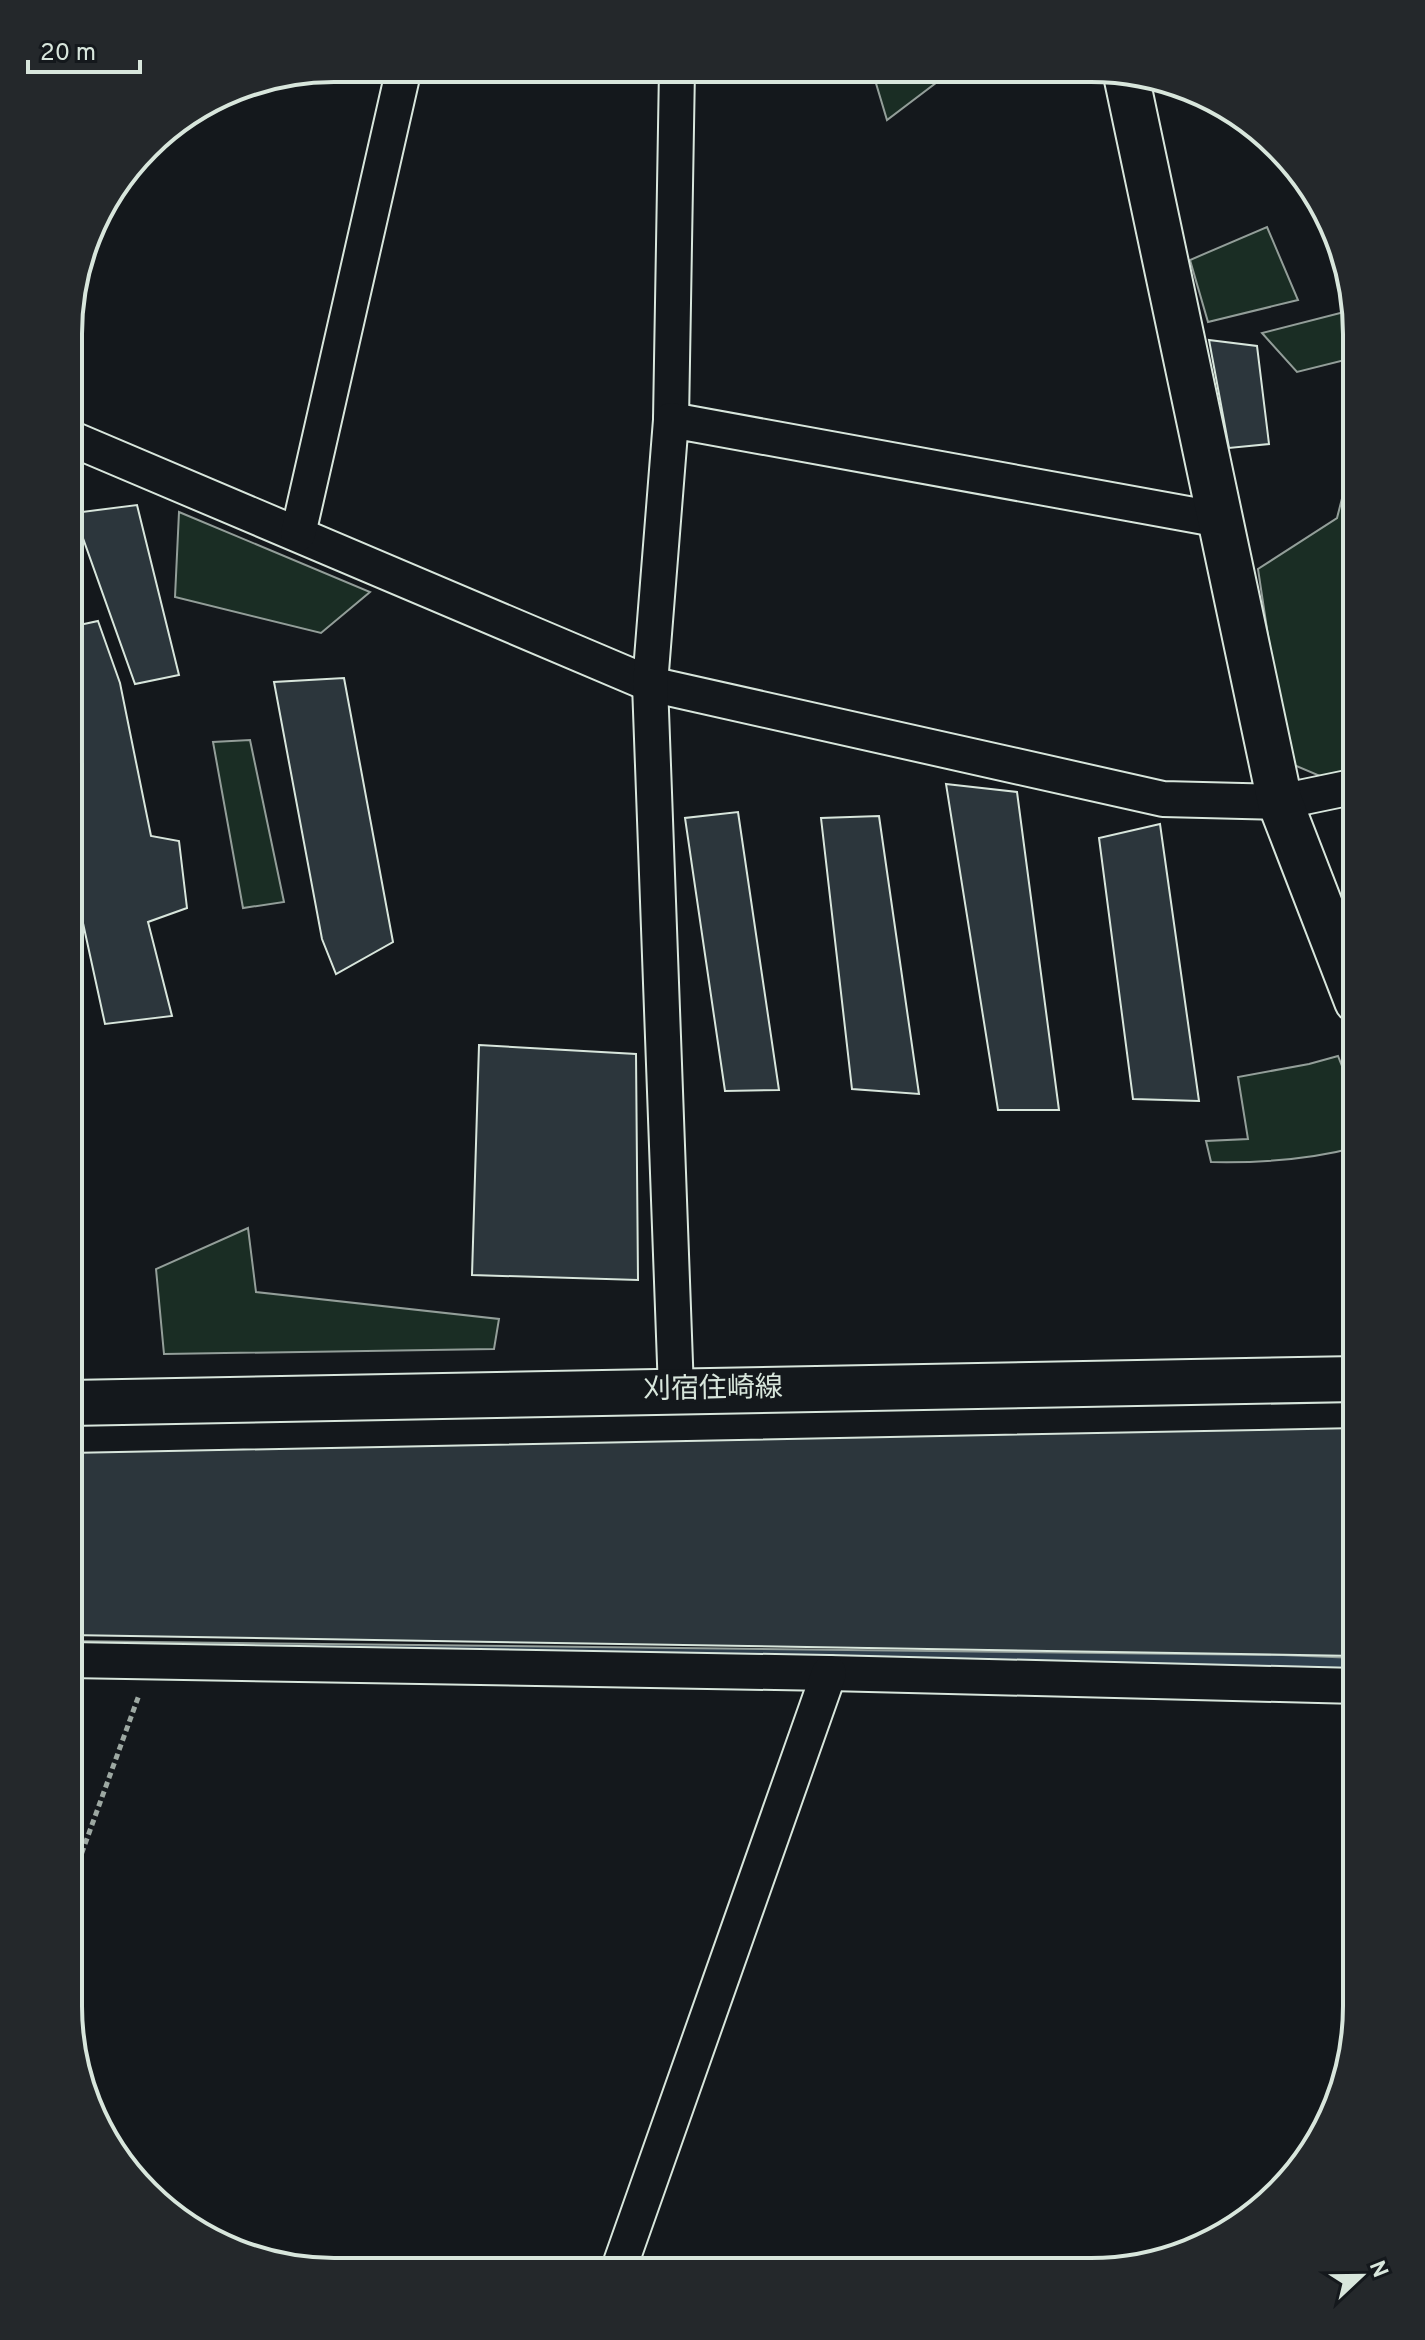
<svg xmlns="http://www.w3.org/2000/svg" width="1425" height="2340" font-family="Overpass,'Noto Sans JP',sans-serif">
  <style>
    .green { fill: #1a2d24; stroke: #939e99; stroke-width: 2 }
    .water { fill: #2f3f4d; stroke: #939e99; stroke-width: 2 }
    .building { fill: #2c363c; stroke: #d8e6dc; stroke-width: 2 }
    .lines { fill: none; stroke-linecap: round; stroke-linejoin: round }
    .street-casing { stroke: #d8e6dc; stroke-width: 38 }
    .secondary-casing { stroke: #d8e6dc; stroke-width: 48 }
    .path { stroke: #9da8a2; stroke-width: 5; stroke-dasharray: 6 4; stroke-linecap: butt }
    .street { stroke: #14181c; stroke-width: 34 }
    .secondary { stroke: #14181c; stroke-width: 44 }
    .labels { text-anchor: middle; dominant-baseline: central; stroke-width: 6; stroke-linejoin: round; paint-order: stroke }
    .street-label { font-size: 28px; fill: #d8e6dc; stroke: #14181c }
    .rim { fill: none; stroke: #d8e6dc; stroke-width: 4 }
  </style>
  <rect width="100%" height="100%" fill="#14181c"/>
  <g class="green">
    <polygon points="872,70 953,70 887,120"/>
    <polygon points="1267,227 1298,300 1208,322 1190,260"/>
    <polygon points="1352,310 1357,334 1357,357 1297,372 1262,333"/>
    <polygon points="1348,475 1357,475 1357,771 1327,779 1287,762 1258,569 1337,518"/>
    <polygon points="179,512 370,592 321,633 175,597"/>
    <polygon points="250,740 284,902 243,908 213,742"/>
    <path d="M1338 1056 1357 1104V1147C1309 1160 1260 1163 1211 1162L1206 1141 1248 1139 1238 1077 1309 1064Z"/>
    <polygon points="248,1228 256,1292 499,1319 494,1349 164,1354 156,1269"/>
  </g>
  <polygon class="water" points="68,1641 1282,1655 1357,1658 1357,1681 68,1655"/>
  <g class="building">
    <polygon points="1209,340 1257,346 1269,444 1229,448"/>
    <polygon points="137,505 179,675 135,684 74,513"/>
    <polygon points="98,621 120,683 151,836 179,841 187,908 148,922 172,1016 105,1024 69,859 70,627"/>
    <polygon points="344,678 393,942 336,974 322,939 274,682"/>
    <polygon points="946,784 1017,792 1059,1110 998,1110"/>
    <polygon points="738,812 779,1090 725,1091 685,818"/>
    <polygon points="879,816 919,1094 852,1089 821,818"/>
    <polygon points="1160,824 1199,1101 1133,1099 1099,838"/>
    <polygon points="479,1045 636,1054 638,1280 472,1275"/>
    <polygon points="1357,1428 1357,1656 68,1635 69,1453"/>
  </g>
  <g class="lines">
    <defs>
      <g id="street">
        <polyline points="671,420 677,69"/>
        <polyline points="70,438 650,684 1163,799 1280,802 1357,786"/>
        <polyline points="298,534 404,68"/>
        <polyline points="676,1390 650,684 671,420 1221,520"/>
        <polyline points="68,1660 829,1673 1357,1686"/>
        <polyline points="618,2271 829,1673"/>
      </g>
      <g id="secondary">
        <polyline points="1125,70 1280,802 1357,1001"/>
        <polyline points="69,1403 1357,1379"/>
      </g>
    </defs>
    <use href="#street" class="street-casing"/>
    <use href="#secondary" class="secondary-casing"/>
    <polyline class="path" points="68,1891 139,1695"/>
    <use href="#street" class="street"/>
    <use href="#secondary" class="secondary"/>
  </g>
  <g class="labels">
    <g class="street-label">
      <text transform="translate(713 1390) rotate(-1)">刈宿住崎線</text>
    </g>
  </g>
  <path d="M0 0H1425V2340H0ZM334 82H1091A252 252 0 0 1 1343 334V2006A252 252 0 0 1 1091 2258H334A252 252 0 0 1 82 2006V334A252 252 0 0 1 334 82Z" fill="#24282b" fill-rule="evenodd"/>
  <path class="rim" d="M334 82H1091A252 252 0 0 1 1343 334V2006A252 252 0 0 1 1091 2258H334A252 252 0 0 1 82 2006V334A252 252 0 0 1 334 82Z"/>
  <g transform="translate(1361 2276) rotate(68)" stroke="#14181c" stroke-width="6" paint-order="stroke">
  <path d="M0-6L14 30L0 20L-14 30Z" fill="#d8e6dc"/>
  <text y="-12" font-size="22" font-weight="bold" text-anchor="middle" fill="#d8e6dc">N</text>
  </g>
  <path d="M28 60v12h112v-12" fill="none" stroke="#d8e6dc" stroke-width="4"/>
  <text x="40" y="60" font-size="24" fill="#d8e6dc" stroke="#14181c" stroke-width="6" paint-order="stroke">20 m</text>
</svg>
